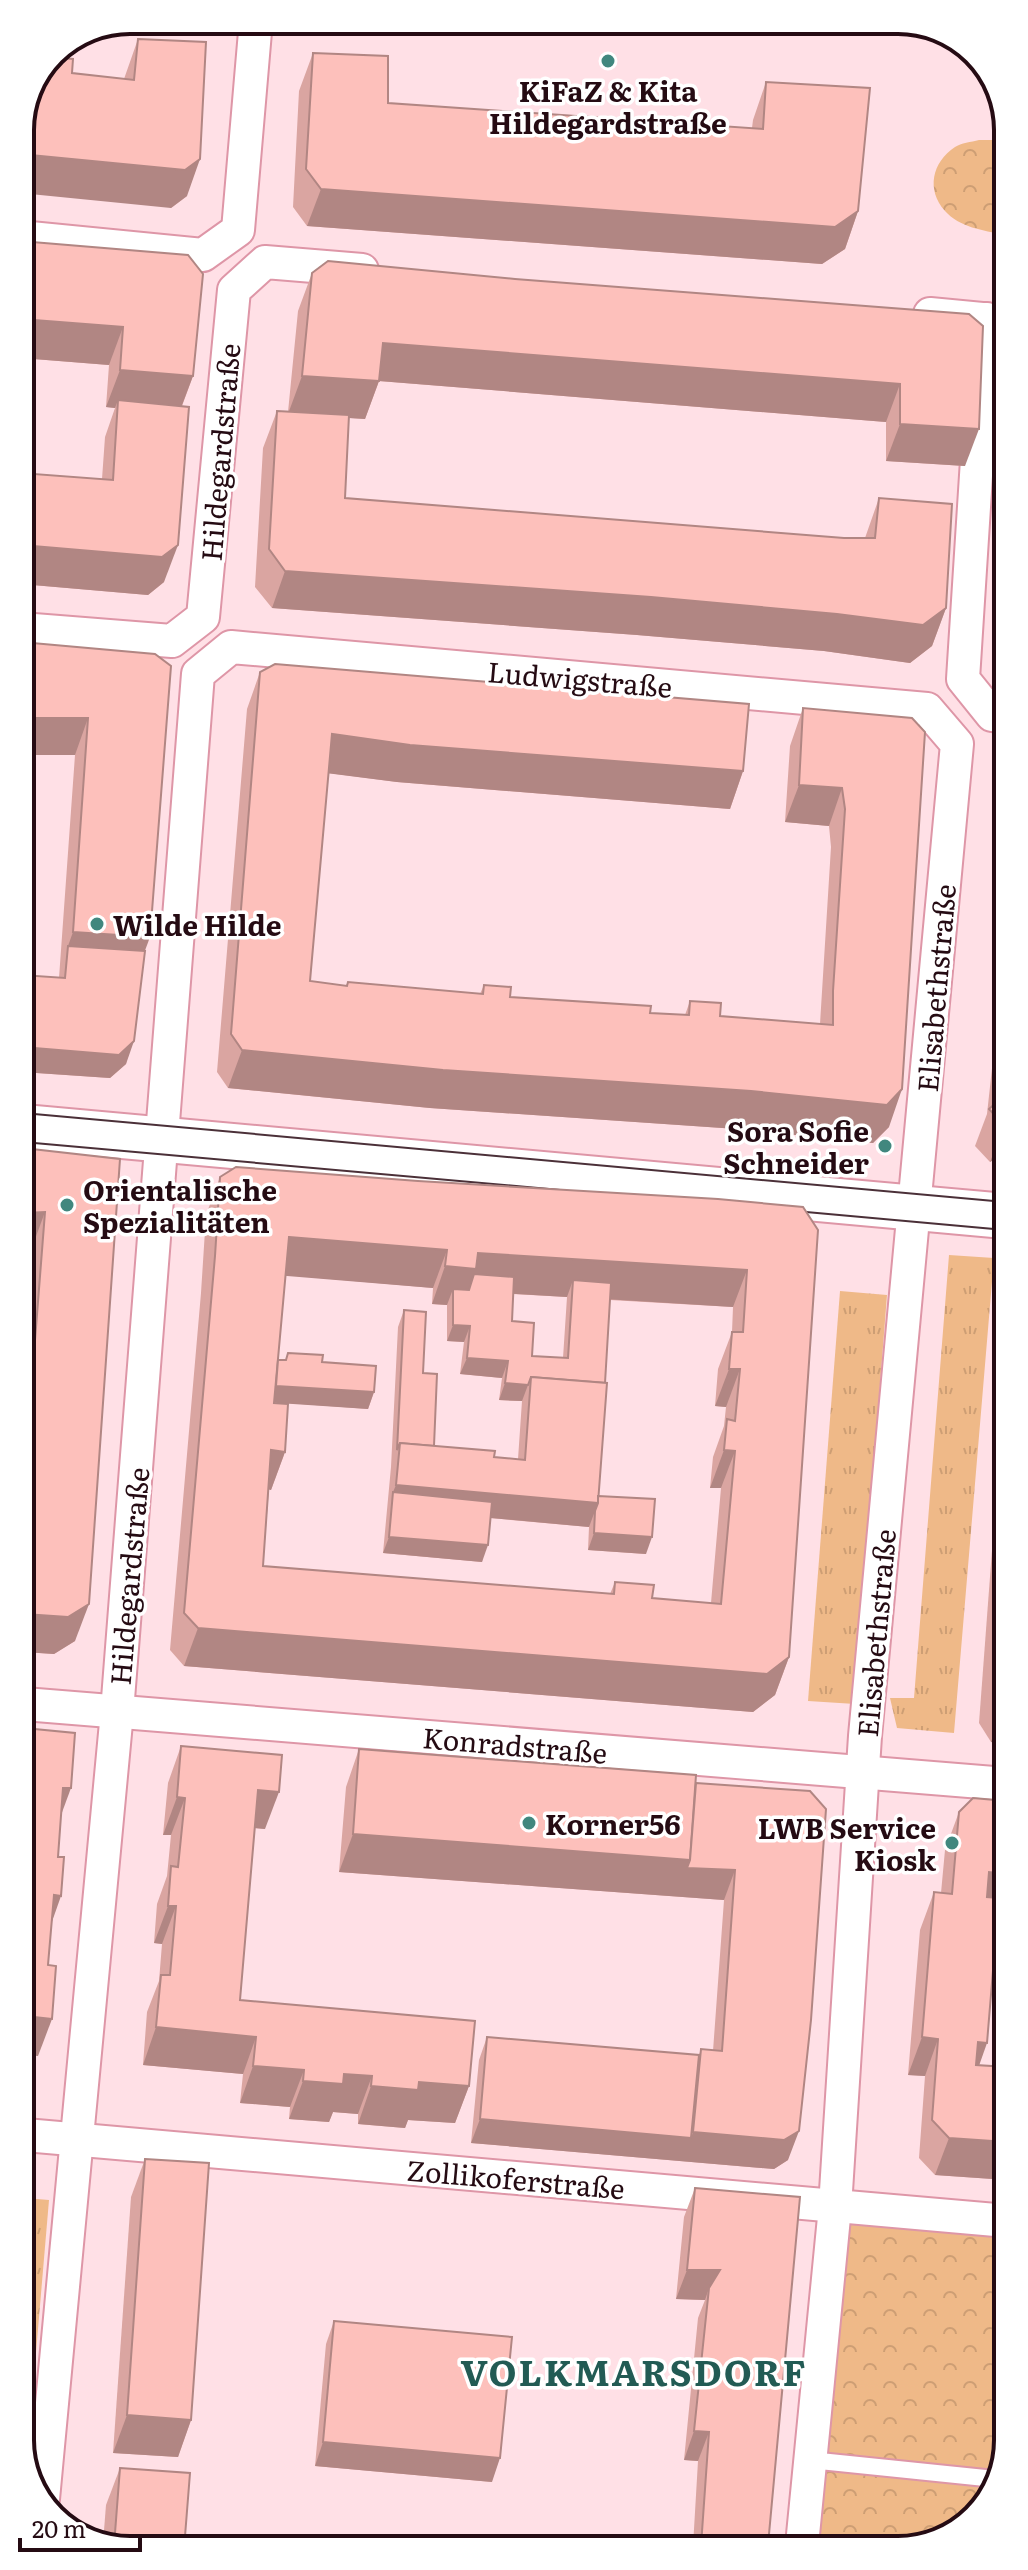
<svg xmlns="http://www.w3.org/2000/svg" width="1028" height="2570" font-family="Literata,serif">
  <style>
    .grass { fill: url(#grass-tufts) }
    .park { fill: url(#park-crowns) }
    .lines { fill: none; stroke-linecap: round; stroke-linejoin: round }
    .service-casing { stroke: #de96a7; stroke-width: 20 }
    .minor-casing { stroke: #de96a7; stroke-width: 36 }
    .secondary-casing { stroke: #de96a7; stroke-width: 48 }
    .service { stroke: #fff; stroke-width: 16 }
    .minor { stroke: #fff; stroke-width: 32 }
    .secondary { stroke: #fff; stroke-width: 44 }
    .tram { stroke: #4b3038; stroke-width: 2 }
    .wall { fill: #daa5a1; fill-rule: evenodd }
    .shaded-wall { fill: #b18683 }
    .building { fill: #fdc0bb; stroke: #b18683; stroke-width: 2; fill-rule: evenodd }
    .poi-dot { fill: #41877e; stroke: #fff; stroke-width: 3 }
    .labels { text-anchor: middle; dominant-baseline: central; stroke-width: 7; stroke-linejoin: round; paint-order: stroke }
    .poi-label { font-size: 28px; font-weight: bold; fill: #250b13; stroke: #fff; text-anchor: start }
    .street-label { font-size: 28px; fill: #250b13; stroke: #fff }
    .district-label { font-size: 36px; font-weight: bold; letter-spacing: 2px; fill: #225b54; stroke: #fff }
    .rim { fill: none; stroke: #250b13; stroke-width: 4 }
  </style>
  <defs>
    <pattern id="grass-tufts" width="24" height="20" patternUnits="userSpaceOnUse" patternTransform="scale(2)"><rect width="24" height="20" fill="#efb988"/><path d="M3 7l-1-3M5 7V3M7 7l1-3M15 17l-1-3M17 17v-4M19 17l1-3" fill="none" stroke="#cd9e74"/></pattern>
    <pattern id="park-crowns" width="20" height="18" patternUnits="userSpaceOnUse" patternTransform="scale(2)"><rect width="20" height="18" fill="#efb988"/><path d="M2 6a3 3 0 1 1 6 0M12 15a3 3 0 1 1 6 0" fill="none" stroke="#cd9e74"/></pattern>
  </defs>
  <rect width="100%" height="100%" fill="#ffe0e6"/>
  <g class="grass">
    <polygon points="949,1255 994,1258 954,1733 897,1728 890,1698 914,1698"/>
    <polygon points="840,1291 887,1295 855,1704 808,1701"/>
    <polygon points="25,2198 49,2200 27,2458 26,2458"/>
  </g>
  <g class="park">
    <path d="M979 140H1002L1003 234C984 231 959 227 945 211 926 190 932 162 955 147 961 143 971 142 979 140Z"/>
    <polygon points="835,2207 1007,2221 1008,2440 986,2507 933,2544 802,2545"/>
  </g>
  <g class="lines">
    <defs>
      <polyline id="service" points="810,2460 995,2479"/>
      <g id="minor">
        <polyline points="20,237 203,255 238,230 256,20"/>
        <polyline points="930,314 1003,321"/>
        <polyline points="986,319 963,679 992,715 1004,716"/>
        <polyline points="21,629 172,641 203,617 234,290 265,262 362,270"/>
        <polyline points="24,1704 1006,1784"/>
        <polyline points="25,2135 1007,2221"/>
        <polyline points="43,2499 117,1712 198,674 231,647 927,709 957,744 865,1736 835,2207 802,2545"/>
      </g>
      <polyline id="secondary" points="23,1127 1005,1216"/>
    </defs>
    <use href="#service" class="service-casing"/>
    <use href="#minor" class="minor-casing"/>
    <use href="#secondary" class="secondary-casing"/>
    <use href="#service" class="service"/>
    <use href="#minor" class="minor"/>
    <use href="#secondary" class="secondary"/>
    <g class="tram">
      <polyline points="23,1113 1005,1202"/>
      <polyline points="23,1142 560,1190"/>
      <polyline points="784,1210 1005,1230"/>
    </g>
  </g>
  <g class="wall">
    <polygon points="138,39 187,196 171,208 20,123 50,57 72,73 124,79"/>
    <polygon points="313,53 388,103 752,128 753,120 766,82 858,211 845,249 822,264 307,226 293,207 299,91"/>
    <polygon points="20,241 193,376 182,406 164,582 148,595 21,584 21,473 102,479 105,437 115,408 106,407 109,365 21,358"/>
    <polygon points="312,273 515,279 969,314 965,466 886,461 886,422 379,381 365,419 349,418 345,498 844,538 865,538 879,498 946,608 932,646 910,663 824,651 637,635 272,608 255,587 263,448 277,411 288,412 298,311"/>
    <polygon points="155,654 145,951 126,1064 110,1078 22,1072 22,975 59,978 75,755 22,755"/>
    <polygon points="260,672 743,771 730,809 397,782 328,773 310,981 346,986 348,982 480,994 484,985 510,997 650,1013 685,1015 690,1001 720,1016 820,1024 831,847 829,826 785,822 790,746 803,708 912,718 889,1127 873,1143 737,1129 430,1108 228,1088 217,1072 247,709"/>
    <polygon points="1004,894 1005,1156 1000,1156 990,1162 975,1146 987,1114 994,1050"/>
    <polygon points="23,1148 120,1159 75,1641 54,1654 24,1652 23,1358 31,1250"/>
    <path d="M220 1177 418 1181 803 1207 789 1657 775 1695 753 1712 184 1666 170 1650 201 1293 206 1215ZM285 1275 433 1288 432 1304 447 1305V1341L464 1342 460 1374 502 1378 499 1400 522 1401 518 1459 494 1457 434 1446 423 1373 404 1310 398 1327 391 1467 383 1553 482 1562 490 1518 589 1527 588 1550 646 1554 598 1496 610 1300 733 1307 732 1332 718 1369 715 1406 726 1407 724 1426 713 1457 710 1488H721L711 1603 652 1598 615 1582 610 1594 263 1566 269 1489 271 1490 285 1452 274 1402 368 1409 374 1392 322 1362 278 1360ZM513 1294 567 1297 563 1358 532 1356 512 1321Z"/>
    <polygon points="1005,1377 1006,1744 991,1742 979,1723"/>
    <polygon points="181,1746 265,1829 255,1828 240,2000 469,2086 455,2123 408,2120 405,2128 358,2124 358,2114 333,2112 329,2122 289,2119 290,2107 240,2103 243,2074 143,2065 147,2012 159,1981 162,1944 154,1943 157,1904 167,1876 171,1835 163,1835 168,1783"/>
    <polygon points="359,1749 696,1783 810,1791 788,2160 774,2169 471,2143 479,2060 487,2037 699,2055 701,2049 713,2051 724,1900 339,1872 346,1787"/>
    <polygon points="959,1812 998,1912 979,2065 1007,2067 1007,2180 935,2175 919,2158 925,2076 908,2075 920,1930 934,1892 941,1893 945,1850"/>
    <polygon points="145,2159 191,2420 178,2457 113,2453 131,2197"/>
    <polygon points="695,2188 768,2545 693,2546 698,2461 684,2460 698,2318 705,2300 676,2299 684,2217"/>
    <polygon points="334,2321 492,2482 315,2466 326,2344"/>
    <polygon points="120,2468 122,2550 103,2543 106,2505"/>
  </g>
  <g class="shaded-wall">
    <polygon points="20,154 200,159 187,196 171,208 20,193"/>
    <polygon points="321,189 858,211 845,249 822,264 307,226"/>
    <polygon points="21,319 123,327 109,365 21,358"/>
    <polygon points="383,343 900,384 886,422 379,381 365,419 288,414 302,376"/>
    <polygon points="120,370 193,376 179,413 118,400 115,408 106,407"/>
    <polygon points="900,424 979,429 965,466 886,461"/>
    <polygon points="21,545 178,545 164,582 148,595 21,584"/>
    <polygon points="285,571 946,608 932,646 910,663 824,651 637,635 272,608"/>
    <polygon points="22,718 88,718 75,755 22,755"/>
    <polygon points="332,734 743,771 730,809 397,782 318,772"/>
    <polygon points="799,785 842,788 829,826 785,822"/>
    <polygon points="73,932 150,937 136,975 68,946"/>
    <polygon points="134,1041 126,1064 110,1078 22,1072 22,1047"/>
    <polygon points="242,1050 902,1089 889,1127 873,1143 737,1129 430,1108 228,1088"/>
    <polygon points="1005,1124 1005,1156 1000,1156 990,1162"/>
    <polygon points="45,1212 31,1250 23,1250 23,1213"/>
    <polygon points="289,1237 447,1250 433,1288 275,1275"/>
    <polygon points="478,1253 747,1270 733,1307 572,1297 573,1280 567,1297 468,1291 453,1289 447,1305 432,1304 445,1266"/>
    <polygon points="453,1325 470,1326 464,1342 447,1341"/>
    <polygon points="467,1358 508,1361 502,1378 460,1374"/>
    <polygon points="729,1369 740,1369 726,1407 715,1406"/>
    <polygon points="505,1383 528,1385 522,1401 499,1400"/>
    <polygon points="270,1385 374,1392 368,1409 263,1402"/>
    <polygon points="271,1450 285,1452 271,1490 258,1487"/>
    <polygon points="724,1450 735,1451 721,1488 710,1488"/>
    <polygon points="396,1485 598,1503 589,1527 392,1509 393,1492"/>
    <polygon points="594,1533 652,1537 646,1554 588,1550"/>
    <polygon points="389,1537 488,1545 482,1562 383,1553"/>
    <polygon points="89,1604 75,1641 54,1654 24,1652 24,1614"/>
    <polygon points="198,1628 789,1657 775,1695 753,1712 184,1666"/>
    <polygon points="1004,1705 1006,1705 1006,1744 991,1742"/>
    <polygon points="63,1788 71,1788 57,1826"/>
    <polygon points="258,1790 279,1792 265,1829 245,1827"/>
    <polygon points="177,1797 185,1798 171,1835 163,1835"/>
    <polygon points="353,1834 690,1860 735,1870 724,1900 339,1872"/>
    <polygon points="989,1872 1007,1874 1007,1913 975,1910"/>
    <polygon points="54,1895 61,1896 48,1933"/>
    <polygon points="168,1906 176,1906 162,1944 154,1943"/>
    <polygon points="35,2017 52,2019 38,2056 25,2055 25,2027"/>
    <polygon points="156,2027 256,2037 243,2074 143,2065"/>
    <polygon points="922,2037 938,2039 925,2076 908,2075"/>
    <polygon points="978,2042 987,2043 974,2080"/>
    <polygon points="253,2066 304,2070 290,2107 240,2103"/>
    <polygon points="344,2074 372,2076 358,2114 333,2112 329,2122 289,2119 303,2081"/>
    <polygon points="419,2082 469,2086 455,2123 408,2120 405,2128 358,2124 371,2086"/>
    <polygon points="480,2119 691,2138 693,2132 799,2131 788,2160 774,2169 471,2143"/>
    <polygon points="949,2138 1007,2142 1007,2180 935,2175"/>
    <polygon points="687,2270 720,2270 709,2288 705,2300 676,2299"/>
    <polygon points="127,2415 191,2420 178,2457 113,2453"/>
    <polygon points="694,2431 709,2432 698,2461 684,2460"/>
    <polygon points="323,2442 500,2458 492,2482 315,2466"/>
  </g>
  <g class="building">
    <polygon points="138,39 206,42 200,159 185,170 20,154 20,123 44,71 47,71 47,64 50,57 73,59 72,73 134,80"/>
    <polygon points="313,53 388,56 388,103 763,129 766,82 870,88 858,211 835,227 321,189 306,169"/>
    <polygon points="20,241 188,255 203,274 193,376 120,370 123,327 21,319"/>
    <polygon points="328,261 515,279 969,314 983,326 979,429 900,424 900,384 383,343 379,381 302,376 312,273"/>
    <polygon points="118,400 189,407 178,545 162,557 21,545 21,473 113,480"/>
    <polygon points="277,411 349,415 345,498 844,538 875,538 879,498 952,504 946,608 923,625 837,614 651,597 285,571 269,549"/>
    <polygon points="21,642 155,654 171,666 150,937 73,932 88,718 22,718"/>
    <polygon points="275,664 749,704 743,771 410,745 332,734 310,981 347,986 348,982 483,994 484,985 511,987 510,997 651,1006 650,1013 689,1015 690,1001 721,1003 720,1016 833,1025 833,991 845,809 842,788 799,785 803,708 912,718 925,732 902,1089 887,1105 751,1091 443,1070 242,1050 231,1034 260,672"/>
    <polygon points="68,946 145,951 134,1041 119,1055 22,1047 22,975 65,978"/>
    <polygon points="1005,1042 1005,1124 1004,1125 989,1109 998,1101"/>
    <polygon points="23,1148 120,1159 89,1604 68,1617 24,1614 23,1494 45,1212 23,1213"/>
    <path d="M236 1167 418 1181 718 1199 803 1207 818 1230 789 1657 767 1674 198 1628 184 1613 215 1256 220 1177ZM289 1237 447 1250 445 1266 476 1269 478 1253 747 1270 743 1332H732L729 1369H740L735 1421 727 1419 724 1450 735 1451 721 1604 652 1598 654 1585 615 1582 614 1594 263 1566 271 1450 285 1452 288 1404 274 1403Z"/>
    <polygon points="474,1274 514,1277 512,1321 534,1323 532,1356 568,1358 573,1280 611,1283 605,1383 531,1377 528,1385 505,1383 508,1361 467,1358 470,1326 453,1325 453,1289 469,1290"/>
    <polygon points="404,1310 426,1312 423,1373 437,1374 434,1446 400,1443 397,1450"/>
    <polygon points="288,1353 323,1355 322,1362 376,1366 374,1392 276,1386 278,1360 286,1360"/>
    <polygon points="531,1377 607,1383 598,1503 396,1485 400,1443 495,1451 494,1457 525,1460"/>
    <polygon points="393,1492 492,1502 488,1545 389,1537"/>
    <polygon points="598,1496 655,1499 652,1537 594,1533 595,1511 598,1503"/>
    <polygon points="1006,1515 1006,1705 1004,1705 993,1685"/>
    <polygon points="24,1728 75,1733 71,1788 63,1788 58,1857 64,1857 61,1896 54,1895 48,1965 56,1966 52,2019 35,2017 34,2027 25,2027"/>
    <polygon points="181,1746 282,1755 279,1792 258,1790 240,2000 475,2021 469,2086 419,2082 418,2090 371,2086 372,2076 344,2074 343,2084 303,2081 304,2070 253,2066 256,2037 156,2027 161,1975 170,1975 176,1906 168,1906 171,1866 178,1867 185,1798 177,1797"/>
    <polygon points="359,1749 696,1775 690,1860 353,1834"/>
    <polygon points="696,1783 810,1791 826,1809 811,2020 799,2131 784,2140 693,2132 701,2049 722,2051 735,1870 687,1868 690,1860"/>
    <polygon points="973,1798 1006,1801 1007,1874 989,1872 987,1897 999,1898 987,2043 978,2042 976,2065 1007,2067 1007,2142 949,2138 932,2120 938,2039 922,2037 934,1892 952,1894 959,1812"/>
    <polygon points="487,2037 699,2055 691,2138 480,2119"/>
    <polygon points="145,2159 209,2163 191,2420 127,2415"/>
    <polygon points="695,2188 800,2197 768,2545 701,2546 709,2432 694,2431 709,2288 720,2270 687,2270"/>
    <polygon points="334,2321 512,2337 500,2458 323,2442"/>
    <polygon points="120,2468 190,2473 184,2549 122,2550 114,2546"/>
  </g>
  <g class="poi-dot">
    <circle cx="608" cy="61" r="8"/>
    <circle cx="97" cy="924" r="8"/>
    <circle cx="885" cy="1146" r="8"/>
    <circle cx="67" cy="1205" r="8"/>
    <circle cx="529" cy="1823" r="8"/>
    <circle cx="952" cy="1843" r="8"/>
  </g>
  <g class="labels">
    <g class="poi-label">
      <text x="608" y="90" text-anchor="middle">KiFaZ &amp; Kita<tspan x="608" dy="32">Hildegardstraße</tspan></text>
      <text x="113" y="924">Wilde Hilde</text>
      <text x="869" y="1130" text-anchor="end">Sora Sofie<tspan x="869" dy="32">Schneider</tspan></text>
      <text x="83" y="1189">Orientalische<tspan x="83" dy="32">Spezialitäten</tspan></text>
      <text x="545" y="1823">Korner56</text>
      <text x="936" y="1827" text-anchor="end">LWB Service<tspan x="936" dy="32">Kiosk</tspan></text>
    </g>
    <g class="street-label">
      <text transform="translate(219 452) rotate(-85)">Hildegardstraße</text>
      <text transform="translate(580 678) rotate(5)">Ludwigstraße</text>
      <text transform="translate(935 988) rotate(-85)">Elisabethstraße</text>
      <text transform="translate(128 1576) rotate(-85)">Hildegardstraße</text>
      <text transform="translate(875 1633) rotate(-85)">Elisabethstraße</text>
      <text transform="translate(515 1744) rotate(5)">Konradstraße</text>
      <text transform="translate(516 2178) rotate(5)">Zollikoferstraße</text>
    </g>
    <g class="district-label">
      <text x="634" y="2370">VOLKMARSDORF</text>
    </g>
  </g>
  <path d="M0 0H1028V2570H0ZM130 34H898A96 96 0 0 1 994 130V2440A96 96 0 0 1 898 2536H130A96 96 0 0 1 34 2440V130A96 96 0 0 1 130 34Z" fill="#fff" fill-rule="evenodd"/>
  <path class="rim" d="M130 34H898A96 96 0 0 1 994 130V2440A96 96 0 0 1 898 2536H130A96 96 0 0 1 34 2440V130A96 96 0 0 1 130 34Z"/>
  <path d="M20 2538v12h120v-12" fill="none" stroke="#250b13" stroke-width="4"/>
  <text x="32" y="2538" font-size="24" fill="#250b13" stroke="#ffffff" stroke-width="6" paint-order="stroke">20 m</text>
</svg>
